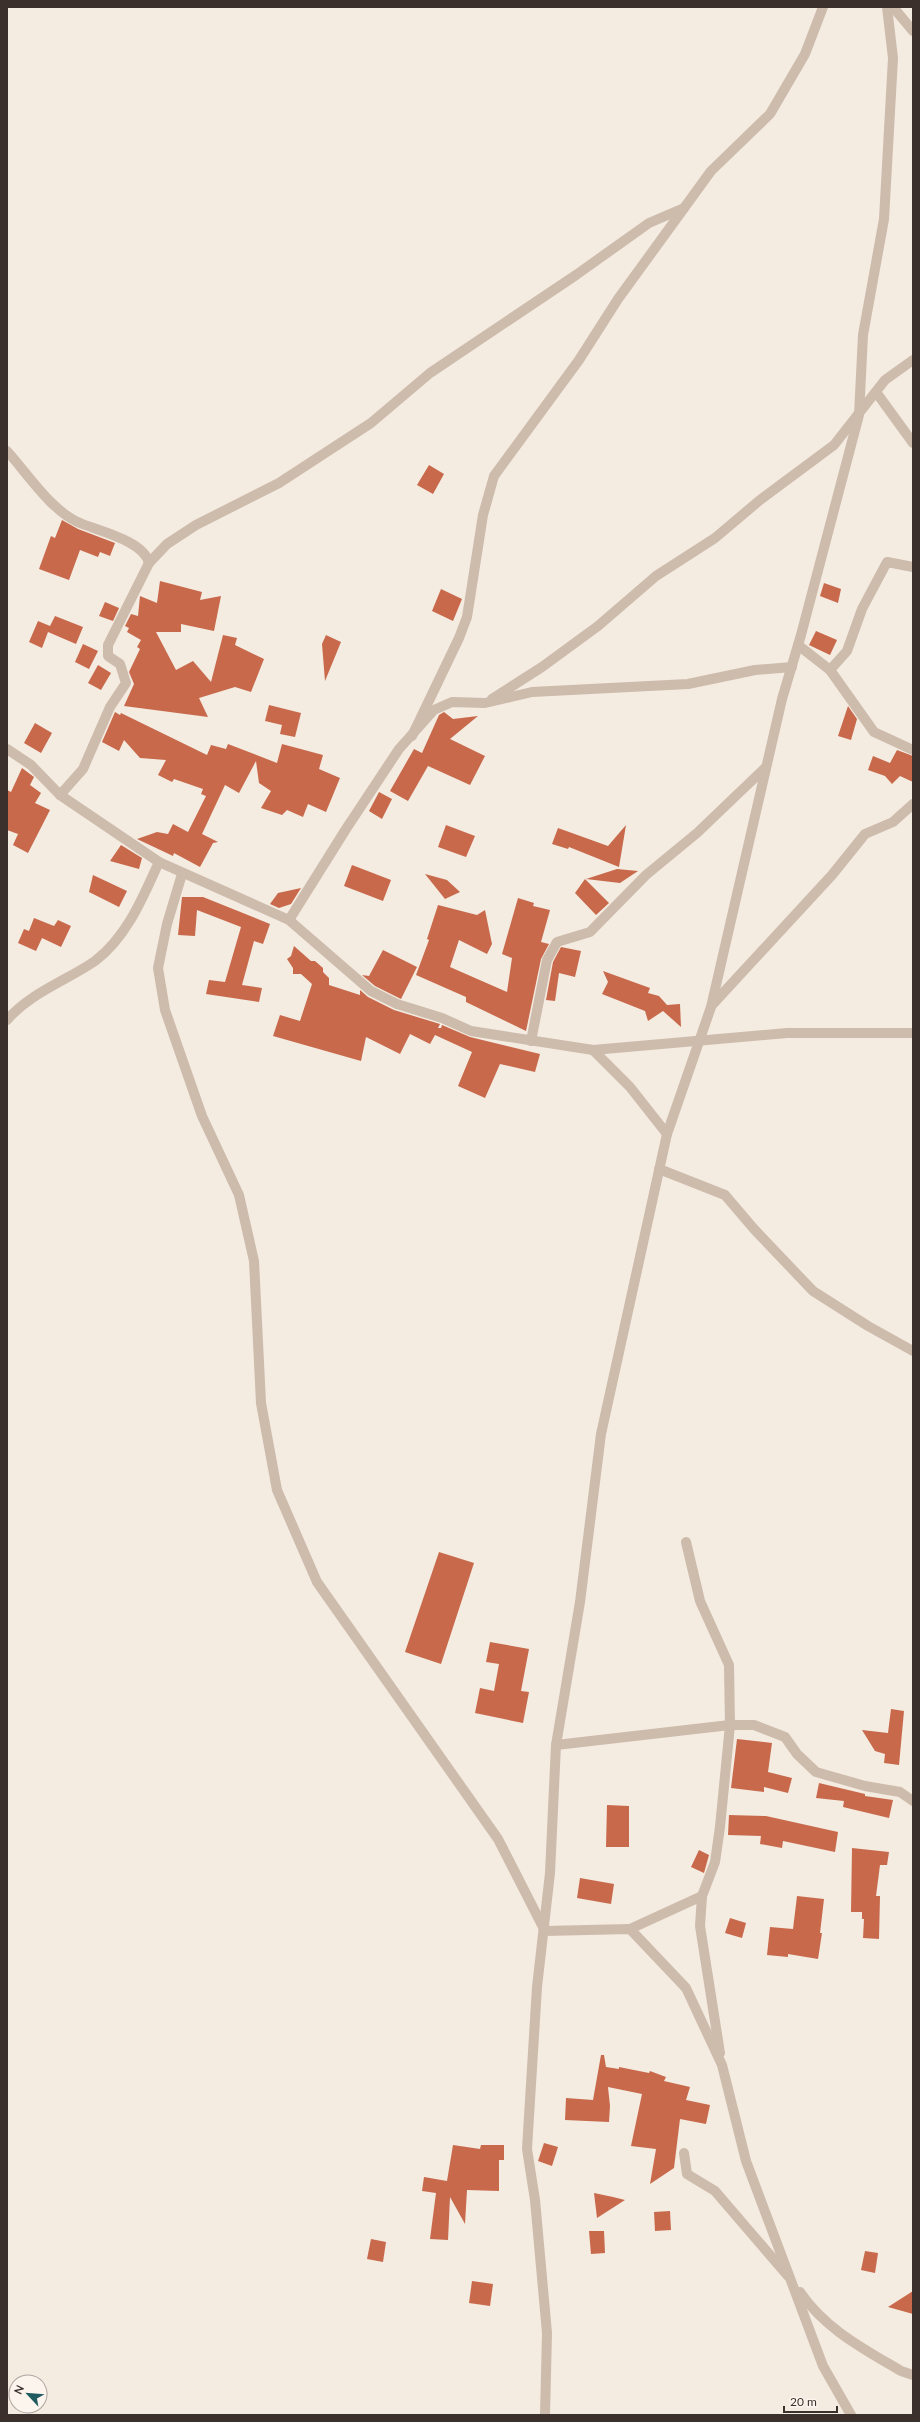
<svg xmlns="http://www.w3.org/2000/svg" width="920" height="2422" font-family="Lato,sans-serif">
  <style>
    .building { fill: #c8694b }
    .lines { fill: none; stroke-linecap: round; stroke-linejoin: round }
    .minor { stroke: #cdbbac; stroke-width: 10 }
  </style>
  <rect width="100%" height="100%" fill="#f4ebe1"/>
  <g class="building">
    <polygon points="429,465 444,474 433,494 417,485"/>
    <polygon points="62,520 78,529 115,543 110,556 100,552 98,557 80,550 69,580 39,569 51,536 55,538"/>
    <polygon points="160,581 202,592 200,600 221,596 214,631 181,624 181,632 156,632 176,670 193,661 211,682 223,635 237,638 235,645 264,659 251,692 235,687 199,698 208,717 124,706 134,684 129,672 140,649 137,647 141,640 127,632 129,628 125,626 131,614 138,616 140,596 157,603"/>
    <polygon points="824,583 841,589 838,603 820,596"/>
    <polygon points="441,589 462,599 453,621 432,611"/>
    <polygon points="105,602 119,608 113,621 99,616"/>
    <polygon points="55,616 83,627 76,644 48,632 42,648 29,642 38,621 50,626"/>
    <polygon points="816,631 837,640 830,655 809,645"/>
    <polygon points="326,635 341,642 325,681 322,644"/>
    <polygon points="83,644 98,651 89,669 75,662"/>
    <polygon points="98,665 111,673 101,690 88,683"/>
    <polygon points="269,705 301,713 295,737 280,734 282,725 265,721"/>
    <polygon points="848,706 857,719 851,740 838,736"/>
    <polygon points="115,712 120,715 121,713 207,755 211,745 226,749 228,744 277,763 282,744 323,755 319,769 340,778 326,812 308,804 303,817 287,810 282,815 261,808 271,791 259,783 256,761 239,793 225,785 202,834 218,842 213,843 200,867 174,853 173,856 137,839 157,832 168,834 173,824 188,832 206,796 201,794 203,789 174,779 172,782 158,775 166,760 140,758 124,740 119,751 102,742"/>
    <polygon points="444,712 453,719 478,716 450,739 485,756 470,785 428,766 408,801 390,791 414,749 422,753 439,715"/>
    <polygon points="35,723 52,733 41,753 24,743"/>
    <polygon points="897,750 913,756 913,782 900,776 892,784 885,776 868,770 873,756 890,763"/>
    <polygon points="22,768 34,777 30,785 41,793 35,803 50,810 28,853 13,845 18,834 7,830 7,790 11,792"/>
    <polygon points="379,792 392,799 382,819 369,811"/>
    <polygon points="446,825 475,836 466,857 438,847"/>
    <polygon points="626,825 619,867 569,847 568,849 552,844 558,828 608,846"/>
    <polygon points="121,845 142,858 139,869 110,861"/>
    <polygon points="352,865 391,880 383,901 344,886"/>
    <polygon points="617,869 638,871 620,883 586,879"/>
    <polygon points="425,874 447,880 460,892 445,899"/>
    <polygon points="93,875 127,891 119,907 89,892"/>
    <polygon points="585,879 609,903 596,915 575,893"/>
    <polygon points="301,888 291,904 279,908 270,904 278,893"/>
    <polygon points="182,897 203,897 270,924 263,944 254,941 242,985 262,988 259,1002 206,994 209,980 225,982 241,927 197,910 195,936 178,935"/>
    <polygon points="518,898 534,903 533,906 550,910 541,942 549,944 541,959 526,1031 466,1002 466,997 416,975 429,940 427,939 438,905 477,915 485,910 492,944 487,954 459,940 450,967 507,992 512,958 502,954"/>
    <polygon points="34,918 54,926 58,920 71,926 61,947 42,938 36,951 18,943 24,929 29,931"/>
    <polygon points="294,946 311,961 315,961 323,968 323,972 329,978 329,985 360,995 360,990 368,997 394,1010 440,1024 438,1028 441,1028 442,1025 470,1037 540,1054 535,1072 500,1064 485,1098 458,1086 472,1052 435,1035 430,1044 410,1034 400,1054 366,1037 361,1061 273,1036 280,1015 300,1021 312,984 301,974 293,974 293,968 287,959 291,956"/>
    <polygon points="561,947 581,951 575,977 559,973 555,1001 546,1000 553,962"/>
    <polygon points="383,950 417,967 401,999 375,986 362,975 369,976"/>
    <polygon points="603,971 650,988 648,993 659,996 667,1005 680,1004 681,1027 663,1011 648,1021 645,1011 602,994 608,982"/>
    <polygon points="439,1552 474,1563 441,1664 405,1652"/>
    <polygon points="490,1642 529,1649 521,1691 529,1692 523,1723 475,1713 480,1688 494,1691 499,1664 486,1662"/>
    <polygon points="891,1709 904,1711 899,1765 884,1763 885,1754 875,1751 862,1730 888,1733"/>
    <polygon points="737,1739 772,1743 768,1772 792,1778 788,1793 764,1787 764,1792 731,1788"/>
    <polygon points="819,1783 865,1794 865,1796 893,1800 889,1818 843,1807 844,1801 816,1798"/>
    <polygon points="607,1805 629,1806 629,1847 606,1847"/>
    <polygon points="729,1815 766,1816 838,1832 835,1852 783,1841 782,1848 760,1844 761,1836 728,1835"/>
    <polygon points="852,1848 889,1852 887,1865 880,1865 876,1896 880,1896 879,1939 863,1938 864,1919 862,1919 862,1912 851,1912"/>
    <polygon points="699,1850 709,1855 704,1873 691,1867"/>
    <polygon points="580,1878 614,1884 611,1904 577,1898"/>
    <polygon points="797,1896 824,1899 820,1933 822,1933 818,1959 788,1954 788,1957 767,1955 770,1927 793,1929"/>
    <polygon points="730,1918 746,1923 742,1938 725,1933"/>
    <polygon points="601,2055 604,2055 606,2067 619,2069 619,2067 649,2073 650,2071 666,2077 664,2081 690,2087 686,2100 710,2105 706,2124 680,2119 674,2168 650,2184 656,2149 631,2146 642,2094 608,2087 610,2106 609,2122 565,2120 566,2098 593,2100"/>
    <polygon points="544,2143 558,2147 552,2166 538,2161"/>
    <polygon points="453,2145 480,2149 481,2145 504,2145 504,2160 499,2160 499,2191 467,2190 465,2224 450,2197 448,2240 430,2239 436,2193 422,2191 424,2177 447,2181"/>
    <polygon points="594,2193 613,2197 625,2200 597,2218"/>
    <polygon points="670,2211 671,2230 655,2231 654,2212"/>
    <polygon points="589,2231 604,2231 605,2253 591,2254"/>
    <polygon points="371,2239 386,2242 383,2262 367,2259"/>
    <polygon points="865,2251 878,2253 875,2273 861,2270"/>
    <polygon points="472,2281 493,2284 490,2306 469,2303"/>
    <polygon points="913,2291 913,2314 888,2307"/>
  </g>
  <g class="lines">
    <g class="minor">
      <polyline points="893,7 913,31"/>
      <polyline points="876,392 913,443"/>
      <path d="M7 451C27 473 52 512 80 523 99 531 144 541 149 563"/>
      <polyline points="798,645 830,670 874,732 913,750"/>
      <polyline points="830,670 847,651 862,609 887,562 913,567"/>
      <polyline points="492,699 542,667 598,626 656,576 715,538 760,500 834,445 885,380 913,360"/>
      <polyline points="412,736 459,638 467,617 483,515 494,476 579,360 618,299 711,171 770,114 805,54 823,7"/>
      <polyline points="7,749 31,765 60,795 159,862 289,920 371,991 397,1004 442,1018 471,1031 593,1050 787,1033 913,1033"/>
      <polyline points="60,795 83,769 110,707 126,683 120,664 108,656 108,645 149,563 167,544 196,525 279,483 371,423 430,373 576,275 649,223 684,208"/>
      <polyline points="182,874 167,924 158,968 165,1010 202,1116 239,1195 254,1261 261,1403 277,1490 317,1582 498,1839 545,1931 630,1929 686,1988 722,2065 746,2161 823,2366 851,2415"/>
      <polyline points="289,920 346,829 399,749 434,710 452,702 485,703 532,692 688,684 755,670 792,667"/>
      <polyline points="712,1005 832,875 865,834 893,822 913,804"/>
      <path d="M7 1020C30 993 66 981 95 961 127 937 143 897 159 862"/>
      <polyline points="531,1041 547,960 557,942 590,932 646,875 697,833 766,767"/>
      <polyline points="593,1050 630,1087 667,1134"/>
      <polyline points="659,1169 725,1195 754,1229 813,1291 868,1326 913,1351"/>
      <polyline points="686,1542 700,1601 729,1665 730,1725 720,1827 715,1862 702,1896 700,1926 720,2053"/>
      <polyline points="556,1745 730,1725 754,1725 785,1737 797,1754 816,1772 865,1786 900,1792 913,1801"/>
      <polyline points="630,1929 702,1896"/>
      <polyline points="684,2153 687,2174 715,2191 788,2276"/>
      <path d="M800 2292C825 2329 864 2349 901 2371L913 2375"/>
      <polyline points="545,2415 547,2333 535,2200 527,2149 537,1987 550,1873 556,1745 580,1602 601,1434 667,1134 711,1007 782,699 801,635 859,415 863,335 884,219 893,58 887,7"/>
    </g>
  </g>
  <rect width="920" height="2422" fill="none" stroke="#3b302b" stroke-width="16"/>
  <g transform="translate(28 2394) rotate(296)"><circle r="19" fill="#fbf5ee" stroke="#aea6a0"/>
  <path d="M0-3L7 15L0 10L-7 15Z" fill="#1f5a5e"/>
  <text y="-6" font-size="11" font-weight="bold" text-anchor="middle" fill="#3b302b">N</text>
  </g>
  <path d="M784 2406v6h53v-6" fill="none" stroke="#3b302b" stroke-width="2"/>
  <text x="790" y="2406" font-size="12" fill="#3b302b" stroke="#fbf5ee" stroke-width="3" paint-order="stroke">20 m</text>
</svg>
